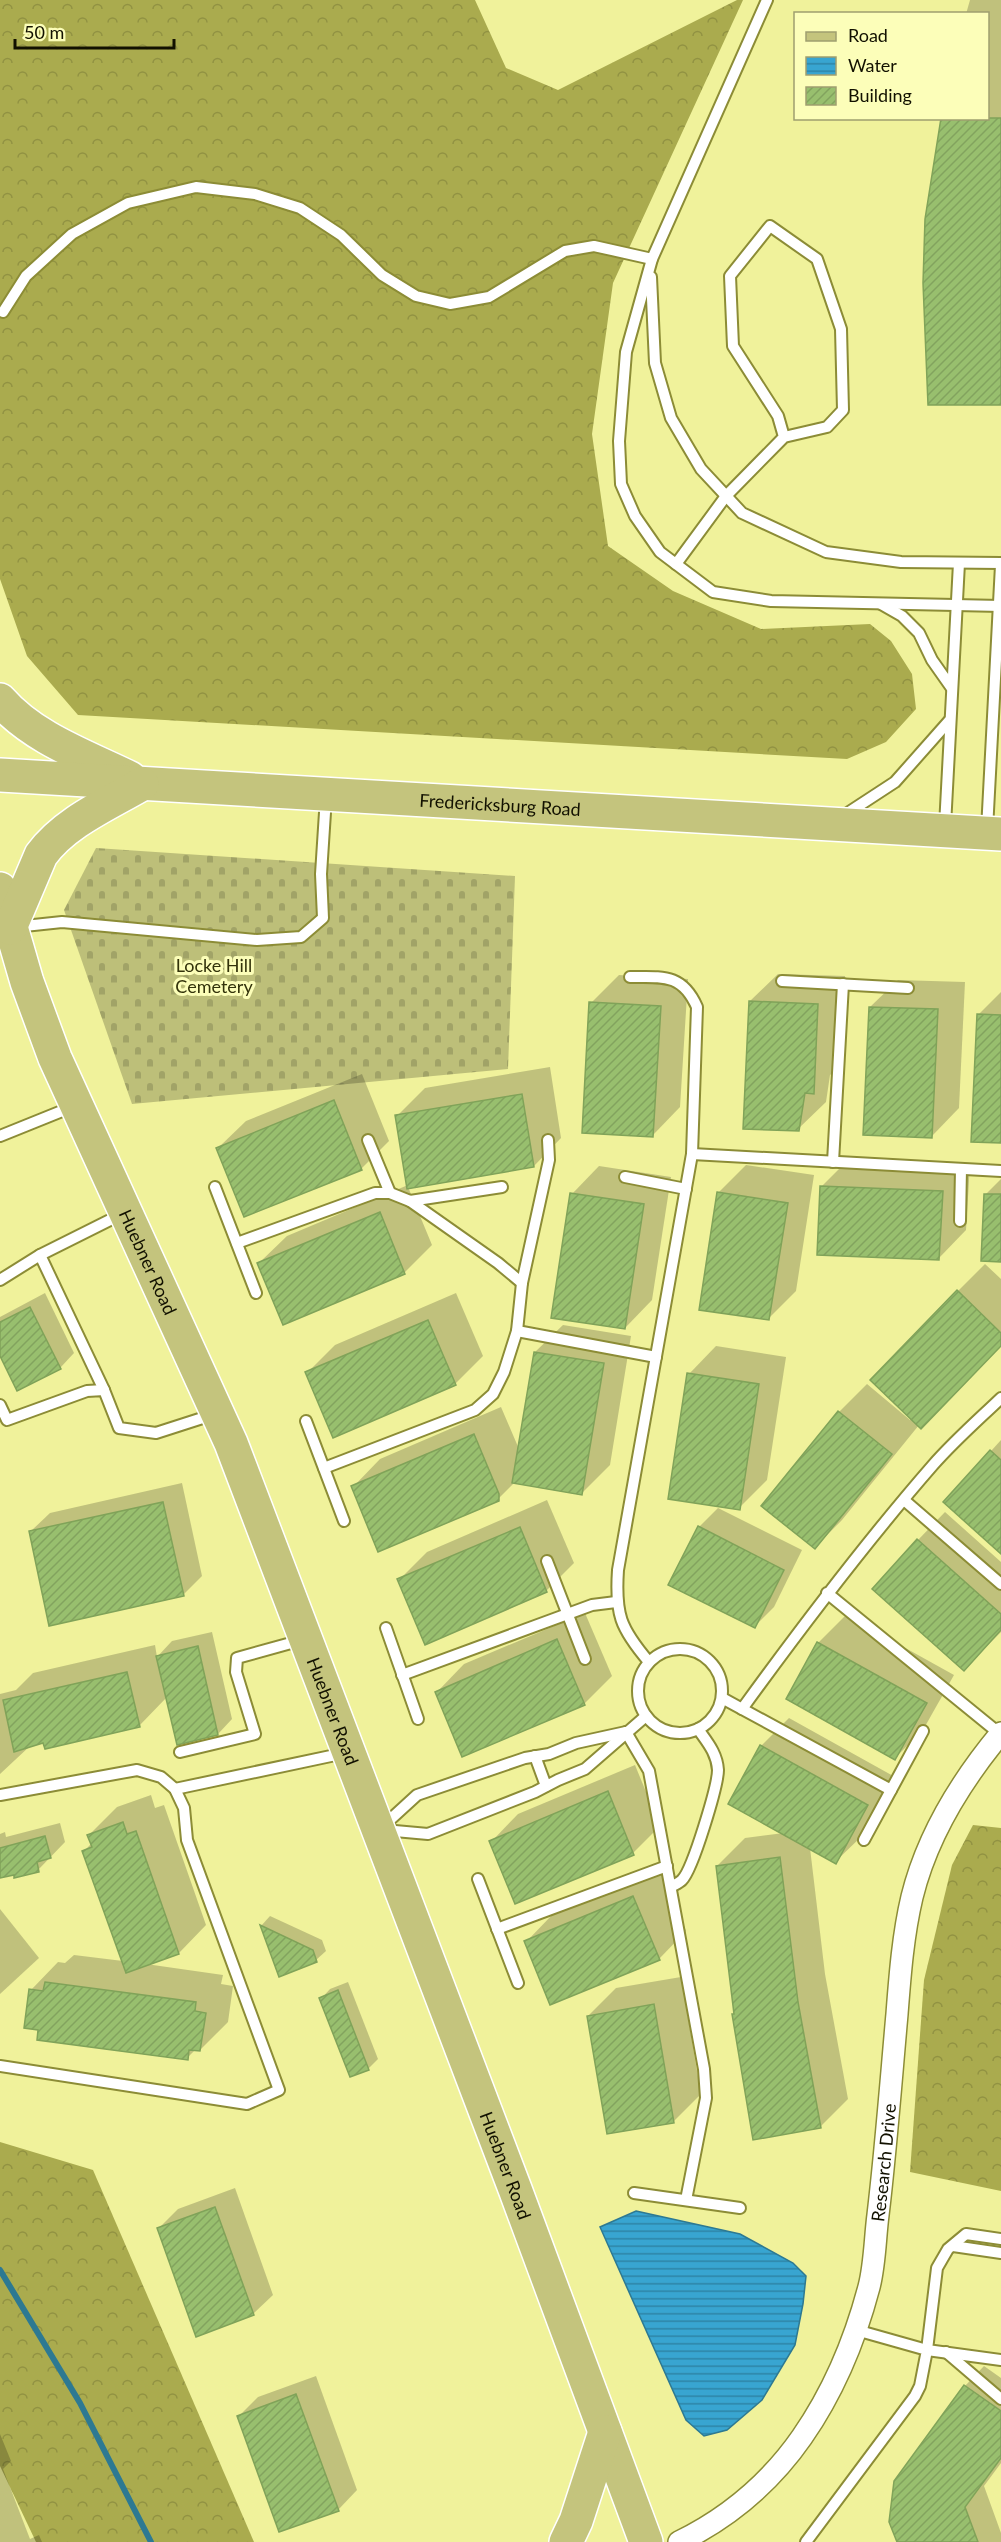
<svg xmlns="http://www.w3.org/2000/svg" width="1001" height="2542" font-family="Lato,sans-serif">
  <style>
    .forest { fill: url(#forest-crowns) }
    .cemetery { fill: url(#cemetery-stones) }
    .water { fill: url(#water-rules); stroke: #2d7992; stroke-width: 1.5 }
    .shadow { fill: #0003 }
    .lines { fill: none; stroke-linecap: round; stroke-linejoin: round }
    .stream { stroke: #2d7992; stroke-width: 6 }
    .building { fill: url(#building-hatch); stroke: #80a359; stroke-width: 1.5 }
    .service-casing { stroke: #8c8c36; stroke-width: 14 }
    .minor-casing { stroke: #8c8c36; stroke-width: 24 }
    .primary-casing { stroke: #fff; stroke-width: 36 }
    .service { stroke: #fff; stroke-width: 10 }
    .minor { stroke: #fff; stroke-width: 21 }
    .primary { stroke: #c4c47d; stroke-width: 33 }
    .labels { text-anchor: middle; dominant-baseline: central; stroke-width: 6; stroke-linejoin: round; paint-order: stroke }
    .street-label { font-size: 18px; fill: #121100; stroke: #fcfeb9 }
    .park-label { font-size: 18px; fill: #33330b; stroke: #fcfeb9 }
  </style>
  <defs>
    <pattern id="forest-crowns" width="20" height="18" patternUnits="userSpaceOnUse" patternTransform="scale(1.5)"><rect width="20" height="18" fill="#aaab4e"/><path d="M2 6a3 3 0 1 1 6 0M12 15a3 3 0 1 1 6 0" fill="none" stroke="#919242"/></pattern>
    <pattern id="cemetery-stones" width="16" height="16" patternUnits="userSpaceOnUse" patternTransform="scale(1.5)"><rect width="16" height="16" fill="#bdbf79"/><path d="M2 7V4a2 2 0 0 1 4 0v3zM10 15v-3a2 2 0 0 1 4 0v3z" fill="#a1a367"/></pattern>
    <pattern id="water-rules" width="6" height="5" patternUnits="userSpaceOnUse" patternTransform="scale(1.5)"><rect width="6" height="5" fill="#38a5d1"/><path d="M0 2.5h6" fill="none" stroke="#2e85a7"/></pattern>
    <pattern id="building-hatch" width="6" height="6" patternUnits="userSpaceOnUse" patternTransform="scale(1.5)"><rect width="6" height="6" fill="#98bf6e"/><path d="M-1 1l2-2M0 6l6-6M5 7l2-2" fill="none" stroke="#82a35e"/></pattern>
  </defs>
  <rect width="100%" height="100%" fill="#f0f29b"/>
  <g class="forest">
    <polygon points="0,0 475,0 506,68 558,90 737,0 743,0 613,283 592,434 608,546 673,591 761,629 870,624 891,641 912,674 916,709 886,742 847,759 78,715 27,656 0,579"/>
    <polygon points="973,1825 1001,1828 1001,2191 910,2172 924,1980 952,1865"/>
    <polygon points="0,2142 93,2170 254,2542 36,2542 0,2466"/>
  </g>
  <polygon class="cemetery" points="96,848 515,876 508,1069 132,1104 64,910"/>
  <polygon class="water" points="636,2211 740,2234 793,2263 806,2276 803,2304 795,2345 762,2400 727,2430 704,2436 686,2420 600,2227"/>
  <g class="shadow">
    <polygon points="970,0 1001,0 1001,403 988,118 988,14 966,14"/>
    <polygon points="778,974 845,976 841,1065 830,1075 826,1102 798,1129 750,1001"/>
    <polygon points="619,975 688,979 680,1107 653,1135 591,1003"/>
    <polygon points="898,980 965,982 959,1108 932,1136 870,1007"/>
    <polygon points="1001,992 1001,1142 978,1015"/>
    <polygon points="550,1067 561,1138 534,1166 408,1187 432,1245 404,1273 259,1263 287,1236 408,1185 397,1116 425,1088"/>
    <polygon points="362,1074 389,1141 361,1169 218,1148 246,1121"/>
    <polygon points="849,1159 970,1164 966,1230 939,1258 822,1186"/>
    <polygon points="746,1165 814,1175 796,1291 768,1319 718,1193"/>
    <polygon points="599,1166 671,1177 652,1300 625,1328 572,1194"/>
    <polygon points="1001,1179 1001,1261 986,1194"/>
    <polygon points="985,1264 1001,1279 1001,1345 919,1425 842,1520 815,1547 763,1506 839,1412 867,1384 910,1420 958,1291"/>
    <polygon points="45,1293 74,1353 60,1368 0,1352 0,1317"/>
    <polygon points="456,1293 483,1356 455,1384 307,1373 335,1345"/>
    <polygon points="563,1325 631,1336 610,1465 582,1493 515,1482 498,1499 353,1487 380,1459 501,1407 519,1449 535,1352"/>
    <polygon points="716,1346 786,1357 767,1480 739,1508 689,1374"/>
    <polygon points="1001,1440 1001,1552 945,1502"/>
    <polygon points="182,1483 202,1576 183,1595 30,1532 50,1513"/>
    <polygon points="547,1500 574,1563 546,1591 399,1580 427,1552"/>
    <polygon points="718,1508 802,1550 774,1607 755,1626 699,1527"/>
    <polygon points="945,1512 1001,1562 1001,1632 964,1669 918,1540"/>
    <polygon points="585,1613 612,1676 584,1704 437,1692 464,1664"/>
    <polygon points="846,1615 954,1675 923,1730 895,1758 788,1698 818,1643"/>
    <polygon points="212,1632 232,1719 218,1734 167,1697 139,1726 44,1741 30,1746 0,1774 0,1694 16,1690 33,1673 155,1645 157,1657 172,1641"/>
    <polygon points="789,1718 895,1777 863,1835 835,1862 810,1848 825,1974 848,2099 820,2127 733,2014 735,2012 717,1866 745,1838 784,1833 761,1746"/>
    <polygon points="635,1765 660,1826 633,1853 491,1842 518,1814"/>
    <polygon points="151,1795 155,1808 164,1805 206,1925 179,1953 146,1964 223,1975 221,1984 233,1986 228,2022 200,2050 196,2049 187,2058 40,2028 31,1990 58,1962 65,1963 74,1955 123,1961 84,1851 92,1843 89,1835 117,1807"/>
    <polygon points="60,1823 65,1842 38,1870 0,1877 0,1834 5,1832 6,1837"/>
    <polygon points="661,1869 686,1931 659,1959 526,1942 553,1914"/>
    <polygon points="0,1909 39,1958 0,1994"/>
    <polygon points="270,1916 322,1940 326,1951 316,1960 279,1975 261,1926"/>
    <polygon points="681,1977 701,2094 673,2122 588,2016 616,1988"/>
    <polygon points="348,1982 378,2059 369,2068 350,2075 321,1999 330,1989"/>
    <polygon points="235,2188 273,2295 253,2314 158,2229 178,2209"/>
    <polygon points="984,2366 1001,2378 1001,2463 984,2486 1001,2533 1001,2542 899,2542 895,2481 965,2386"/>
    <polygon points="316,2376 357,2490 338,2510 239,2416 258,2397"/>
    <polygon points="0,2434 11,2461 3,2469 30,2539 39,2535 42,2542 0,2542"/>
  </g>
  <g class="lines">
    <polyline class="stream" points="0,2270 80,2403 151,2542"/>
  </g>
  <g class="building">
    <polygon points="941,118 1001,118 1001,405 928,405 923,283 925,219"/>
    <polygon points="749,1001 818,1004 814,1094 805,1093 799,1131 743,1129"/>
    <polygon points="589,1002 661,1006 653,1137 582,1133"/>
    <polygon points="869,1007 938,1009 932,1138 863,1135"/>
    <polygon points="977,1014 1001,1015 1001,1143 971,1142"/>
    <polygon points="522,1094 534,1167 407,1189 395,1115"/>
    <polygon points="334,1100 362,1170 244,1217 216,1148"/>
    <polygon points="820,1186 943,1191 939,1260 817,1255"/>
    <polygon points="717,1192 788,1203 769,1320 699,1310"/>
    <polygon points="570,1193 644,1204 625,1329 551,1318"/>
    <polygon points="984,1194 1001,1194 1001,1262 981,1261"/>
    <polygon points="380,1212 405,1274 283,1325 257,1263"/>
    <polygon points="957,1290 1001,1333 1001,1346 921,1429 870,1380"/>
    <polygon points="30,1307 61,1369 17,1391 0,1356 0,1322"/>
    <polygon points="428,1320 456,1385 333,1438 305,1372"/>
    <polygon points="534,1352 604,1363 582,1495 512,1483"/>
    <polygon points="687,1373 759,1384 740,1510 668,1499"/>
    <polygon points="838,1411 892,1454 815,1549 761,1506"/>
    <polygon points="474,1434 499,1494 499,1501 378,1552 351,1486"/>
    <polygon points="990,1450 1001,1460 1001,1554 943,1502"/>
    <polygon points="163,1502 184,1596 49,1626 29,1531"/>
    <polygon points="698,1526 784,1570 755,1628 668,1585"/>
    <polygon points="520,1527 547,1592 425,1645 397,1579"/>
    <polygon points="917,1539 1001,1614 1001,1630 964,1671 872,1589"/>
    <polygon points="557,1639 585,1705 462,1757 435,1692"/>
    <polygon points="817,1642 927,1703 895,1760 786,1699"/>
    <polygon points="198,1646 218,1735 177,1745 156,1656"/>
    <polygon points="127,1672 140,1727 45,1749 43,1743 14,1752 3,1700"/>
    <polygon points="760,1745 868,1805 836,1864 728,1804"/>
    <polygon points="608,1791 634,1855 515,1904 489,1841"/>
    <polygon points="123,1822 127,1834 136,1831 179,1954 126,1973 82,1851 92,1847 87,1835"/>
    <polygon points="45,1836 51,1858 37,1862 39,1872 14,1878 14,1875 0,1878 0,1848"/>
    <polygon points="780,1857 798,2002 821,2128 753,2140 732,2014 734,2014 716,1866"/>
    <polygon points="633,1896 660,1960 550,2005 524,1941"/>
    <polygon points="260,1925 313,1950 317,1962 279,1977"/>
    <polygon points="45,1982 196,2002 195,2011 206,2013 200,2051 189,2050 188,2060 37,2040 38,2030 24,2028 29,1989 43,1991"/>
    <polygon points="338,1990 369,2070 350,2077 319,1998"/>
    <polygon points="654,2004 674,2123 607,2134 587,2016"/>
    <polygon points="215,2207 254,2315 196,2337 157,2228"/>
    <polygon points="964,2385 1001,2411 1001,2458 965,2507 978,2542 897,2542 889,2522 894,2481"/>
    <polygon points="296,2394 339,2511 279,2532 237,2416"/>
  </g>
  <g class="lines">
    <defs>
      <g id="service">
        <polyline points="767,0 652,259 626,352 619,441 621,484 635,516 660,552 713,592 771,601 1001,606"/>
        <polyline points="651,277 655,363 671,418 701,469 742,513 826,552 901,562 1001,563"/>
        <polyline points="3,312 26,276 72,234 128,203 196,187 255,194 300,208 341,235 382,275 416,296 450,304 489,297 565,251 594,246 652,259"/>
        <polyline points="676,564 726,496 784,437 827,427 843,410 841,329 817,259 770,226 730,276 733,346 778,416 784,437"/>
        <polyline points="881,604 902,616 919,633 932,660 951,687"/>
        <polyline points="843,816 895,782 949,721"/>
        <polyline points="945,826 959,563"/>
        <polyline points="987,830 1001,565"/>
        <polyline points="15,927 62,922 257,940 301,937 323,918 321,874 326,797"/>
        <path d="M630 977C662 977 682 973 697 1007L692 1154 618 1570C615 1614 620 1628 649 1662"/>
        <polyline points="782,981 908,988"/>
        <polyline points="0,1136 72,1107"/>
        <polyline points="368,1140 390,1193"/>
        <polyline points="692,1154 1001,1171"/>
        <polyline points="833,1162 843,984"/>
        <polyline points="625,1177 686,1189"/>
        <polyline points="215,1187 256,1293"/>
        <polyline points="410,1201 502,1187"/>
        <polyline points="960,1221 961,1169"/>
        <polyline points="237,1243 375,1193 390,1193 410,1201 498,1263 522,1283"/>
        <polyline points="40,1255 104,1390"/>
        <polyline points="0,1280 40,1255 122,1214"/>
        <polyline points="517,1331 656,1357"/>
        <polyline points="0,1405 7,1420 87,1391 104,1390 119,1428 156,1433 215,1414"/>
        <polyline points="306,1421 344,1521"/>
        <polyline points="324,1468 475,1410 493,1394 504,1372 517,1331 522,1283 549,1160 548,1140"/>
        <polyline points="904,1500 1001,1584"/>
        <polyline points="547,1561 585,1659"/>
        <polyline points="827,1593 1000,1734"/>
        <polyline points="386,1628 418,1719"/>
        <circle cx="680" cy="1691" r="42"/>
        <polyline points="402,1675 592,1605 616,1602"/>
        <polyline points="722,1698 891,1790"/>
        <path d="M742 1709C803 1625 865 1543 933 1465 954 1441 978 1420 1001 1398"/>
        <polyline points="626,1732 649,1771 704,2069 706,2098 686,2200"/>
        <polyline points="180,1752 255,1734 236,1672 237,1658 302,1640"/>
        <polyline points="535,1756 546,1786"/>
        <polyline points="175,1789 345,1753"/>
        <polyline points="0,1795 137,1770 161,1777 175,1789 184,1808 187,1840 279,2090 247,2104 0,2066"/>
        <polyline points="382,1827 417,1795 525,1758 549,1754 576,1743 626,1732"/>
        <polyline points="384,1830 428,1834 535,1792 558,1780 585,1769 646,1716"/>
        <polyline points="864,1840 923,1731"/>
        <polyline points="478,1879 518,1983"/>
        <path d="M671 1887C674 1885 679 1883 682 1880 693 1869 718 1785 718 1770 717 1753 707 1742 698 1729"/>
        <polyline points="497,1929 667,1866"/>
        <polyline points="634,2193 740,2208"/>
        <polyline points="1001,2239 966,2234 948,2249 937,2268 927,2350 1001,2360"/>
        <polyline points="953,2246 1001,2253"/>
        <polyline points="946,2352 1001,2399"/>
        <polyline points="806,2542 915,2396 920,2386 927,2350 856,2330"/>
      </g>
      <g id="minor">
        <path id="s1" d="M679 2542C730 2517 770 2483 802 2437 834 2391 855 2340 869 2287 875 2264 875 2238 878 2215 886 2148 891 2081 897 2014 900 1975 903 1935 912 1897 927 1836 961 1781 1001 1733"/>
      </g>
      <g id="primary">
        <path d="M0 700C33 738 85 756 130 778"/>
        <path id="s2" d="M0 775 1001 834"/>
        <path id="s3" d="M0 889 27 982 55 1058 231 1443 515 2189 646 2542"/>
        <path d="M10 928 41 855C65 822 108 804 142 784"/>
        <polyline points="566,2542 576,2521 605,2432"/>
      </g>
    </defs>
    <use href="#service" class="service-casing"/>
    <use href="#minor" class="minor-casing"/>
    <use href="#primary" class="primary-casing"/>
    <use href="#service" class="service"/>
    <use href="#minor" class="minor"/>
    <use href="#primary" class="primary"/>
  </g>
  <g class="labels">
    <g class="street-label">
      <text stroke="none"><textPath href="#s2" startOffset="501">Fredericksburg Road</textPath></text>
      <text stroke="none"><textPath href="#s3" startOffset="402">Huebner Road</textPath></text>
      <text stroke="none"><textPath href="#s3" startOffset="888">Huebner Road</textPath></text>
      <text stroke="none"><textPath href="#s1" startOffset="454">Research Drive</textPath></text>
      <text stroke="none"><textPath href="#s3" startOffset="1374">Huebner Road</textPath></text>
    </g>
    <g class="park-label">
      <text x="214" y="965">Locke Hill<tspan x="214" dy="21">Cemetery</tspan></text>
    </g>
  </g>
  <rect x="794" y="12" width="195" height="108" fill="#fcfeb9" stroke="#9e9f6f" stroke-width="1.5"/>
  <rect x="806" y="32" width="30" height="9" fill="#c4c47d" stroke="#9e9f6f" stroke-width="1.5"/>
  <text x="848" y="42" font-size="18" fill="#121100">Road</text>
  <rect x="806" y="57" width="30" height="18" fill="url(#water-rules)" stroke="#9e9f6f" stroke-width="1.5"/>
  <text x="848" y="72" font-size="18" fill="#121100">Water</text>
  <rect x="806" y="87" width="30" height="18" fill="url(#building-hatch)" stroke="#9e9f6f" stroke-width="1.5"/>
  <text x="848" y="102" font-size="18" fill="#121100">Building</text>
  <path d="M15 39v9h159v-9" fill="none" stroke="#121100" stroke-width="3"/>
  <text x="24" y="39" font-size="18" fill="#121100" stroke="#fcfeb9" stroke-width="4.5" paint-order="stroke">50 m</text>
</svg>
